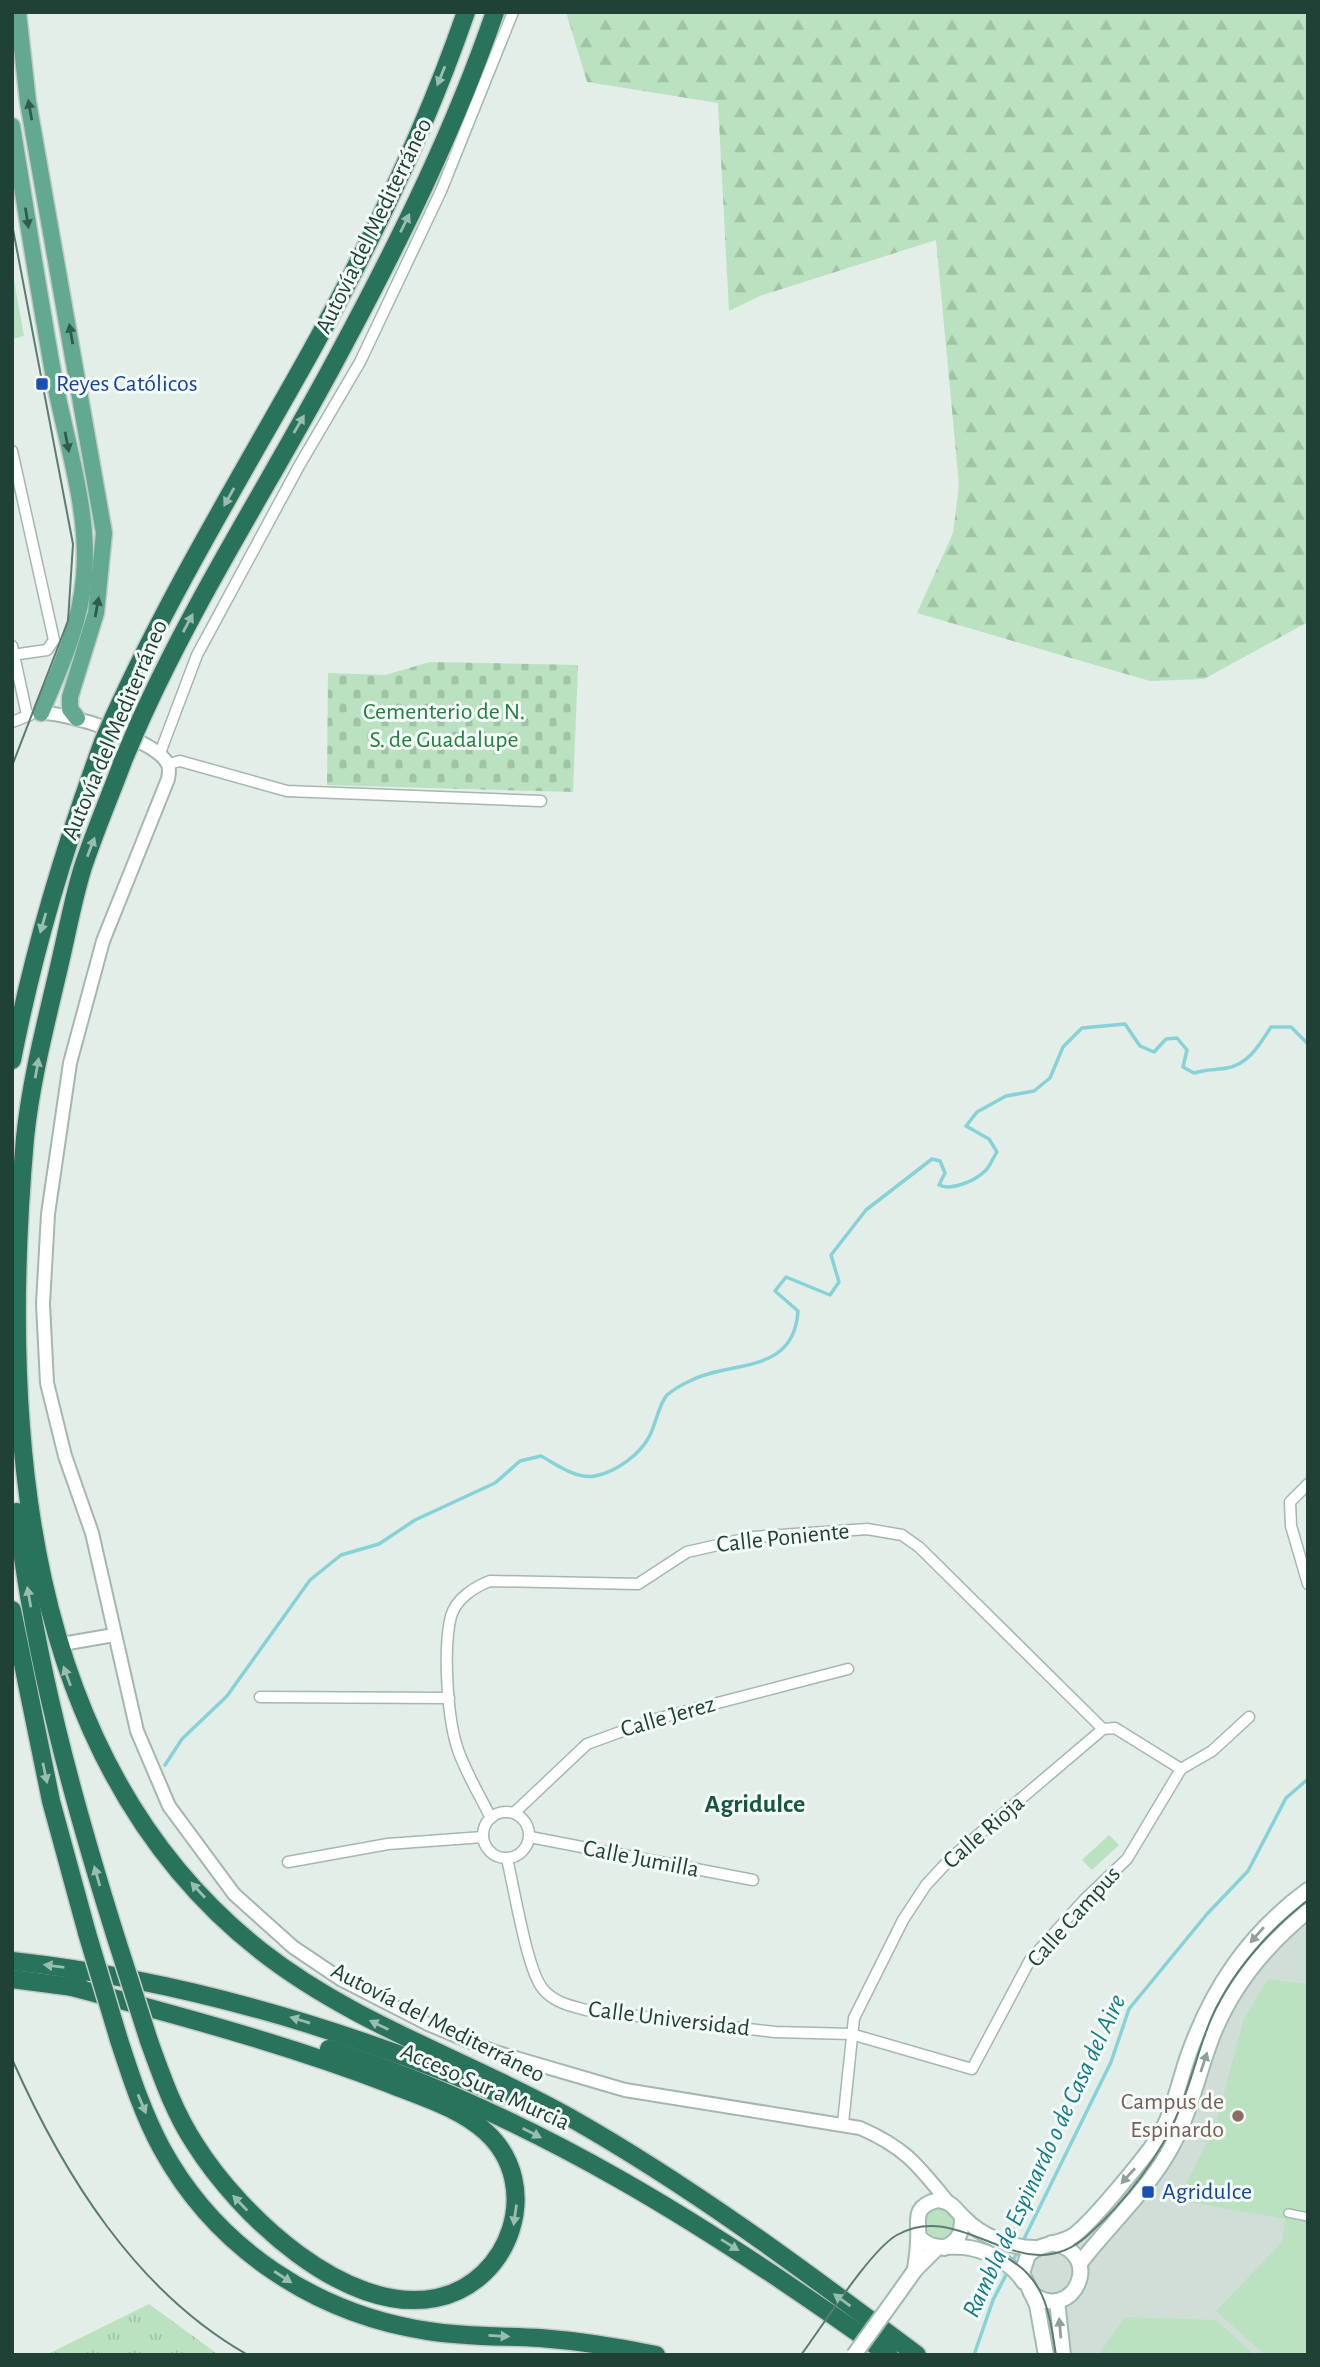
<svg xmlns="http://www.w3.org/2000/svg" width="1320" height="2367" font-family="'Alegreya Sans',sans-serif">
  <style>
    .built { fill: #d1ded7 }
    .grass { fill: #bae2c1 }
    .forest { fill: url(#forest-firs) }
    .cemetery { fill: url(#cemetery-stones) }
    .park { fill: url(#park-tufts) }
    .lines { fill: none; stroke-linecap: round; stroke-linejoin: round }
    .stream { stroke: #85d3d9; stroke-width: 3.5 }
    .pedestrian-casing { stroke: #a5b7af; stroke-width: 10 }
    .minor-casing { stroke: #a5b7af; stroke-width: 13 }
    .tertiary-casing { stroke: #a5b7af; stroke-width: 16 }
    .secondary-casing { stroke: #a0bbaf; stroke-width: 18 }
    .primary-casing { stroke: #c1cac7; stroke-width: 19 }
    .motorway-casing { stroke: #c1cac7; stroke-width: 21 }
    .pedestrian { stroke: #fff; stroke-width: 7 }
    .minor { stroke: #fff; stroke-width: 10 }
    .tertiary { stroke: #fff; stroke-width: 12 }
    .secondary { stroke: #fff; stroke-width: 14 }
    .primary { stroke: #63a991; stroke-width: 16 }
    .motorway { stroke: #29725c; stroke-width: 18 }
    .tram { stroke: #5b7d71; stroke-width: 2 }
    .secondary-bridge-casing { stroke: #a0bbaf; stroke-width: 18; stroke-linecap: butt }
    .motorway-bridge-casing { stroke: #c1cac7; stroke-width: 21; stroke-linecap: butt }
    .secondary-bridge { stroke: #fff; stroke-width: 14 }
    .motorway-bridge { stroke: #29725c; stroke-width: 18 }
    .oneway { fill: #99bdb1 }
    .oneway2 { fill: #315c4d }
    .oneway3 { fill: #90a09a }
    .transit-dot { fill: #1a4fb4; stroke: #f4faf7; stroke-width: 2.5 }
    .education-dot { fill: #8d6e63; stroke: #f4faf7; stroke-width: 2.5 }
    .labels { text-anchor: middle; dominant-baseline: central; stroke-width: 6; stroke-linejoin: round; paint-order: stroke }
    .street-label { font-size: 24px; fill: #204236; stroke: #f4faf7 }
    .transit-label { font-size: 24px; fill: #164399; stroke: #f4faf7; text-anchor: start }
    .park-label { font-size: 24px; fill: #267d40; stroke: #f4faf7 }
    .education-label { font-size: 24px; fill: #785e54; stroke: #f4faf7; text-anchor: end }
    .neighbourhood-label { font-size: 26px; font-weight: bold; fill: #1a5743; stroke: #f4faf7 }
    .water-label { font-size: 26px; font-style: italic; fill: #137c85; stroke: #f4faf7 }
  </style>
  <defs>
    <pattern id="forest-firs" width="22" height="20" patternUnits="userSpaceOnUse" patternTransform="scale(1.75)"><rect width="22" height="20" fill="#bae2c1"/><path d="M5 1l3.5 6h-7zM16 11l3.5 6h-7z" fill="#a0c3a6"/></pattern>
    <pattern id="cemetery-stones" width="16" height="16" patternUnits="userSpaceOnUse" patternTransform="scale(1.75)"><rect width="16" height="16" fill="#bae2c1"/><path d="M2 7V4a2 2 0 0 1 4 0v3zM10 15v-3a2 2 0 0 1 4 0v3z" fill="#a0c3a6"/></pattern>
    <pattern id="park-tufts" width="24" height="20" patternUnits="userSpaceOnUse" patternTransform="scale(1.75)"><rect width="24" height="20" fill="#bae2c1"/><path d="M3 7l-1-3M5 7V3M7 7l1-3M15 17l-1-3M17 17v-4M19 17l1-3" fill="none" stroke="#a0c3a6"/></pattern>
  </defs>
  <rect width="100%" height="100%" fill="#e3eee8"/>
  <polygon class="built" points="1308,1890 1308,2355 1046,2355 1025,2283 1028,2255 1073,2236 1157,2140 1230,1968"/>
  <g class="grass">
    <polygon points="12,268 24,336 12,339"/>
    <polygon points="1109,1835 1119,1845 1092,1870 1082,1860"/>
    <polygon points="1268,1979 1308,1984 1308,2355 1265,2355 1216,2311 1282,2242 1285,2219 1173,2199 1187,2181 1214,2130 1244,2018"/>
    <circle cx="940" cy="2224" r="15"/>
    <polygon points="1125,2317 1216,2320 1254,2355 1098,2355"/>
  </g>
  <polygon class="forest" points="566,12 1308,12 1308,622 1204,679 1150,681 917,613 953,533 959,485 936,240 760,296 729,311 718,103 587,82"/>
  <polygon class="cemetery" points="430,662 578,665 573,792 327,785 328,673 385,675"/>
  <polygon class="park" points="149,2304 219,2355 47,2355 50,2353"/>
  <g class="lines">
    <g class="stream">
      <path d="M165 1765 182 1739 227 1696 310 1580 341 1555 379 1544 415 1520 495 1483 520 1461 541 1456C556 1464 577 1480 595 1476 616 1472 641 1454 650 1435 656 1423 659 1404 667 1395 673 1390 683 1384 690 1381 729 1360 794 1376 798 1311L775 1291 786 1277 830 1295 839 1282 831 1255 866 1210 932 1159 940 1161 945 1173 939 1185C951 1191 975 1181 985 1171 990 1167 993 1157 997 1152L989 1139 966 1126 977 1112 1006 1096 1034 1091 1050 1078 1063 1047 1082 1028 1125 1024 1140 1046 1154 1052 1166 1039 1177 1038 1187 1050 1183 1067 1194 1073C1206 1069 1216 1070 1227 1068 1249 1064 1260 1044 1271 1027H1291L1308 1044"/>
      <polyline points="1022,2243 1111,2062 1129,2009 1207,1914 1248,1871 1286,1798 1308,1779"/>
      <polyline points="1011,2264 1019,2249"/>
      <polyline points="974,2355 993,2300 1008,2271"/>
    </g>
    <defs>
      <polyline id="pedestrian" points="1288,2213 1308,2217"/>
      <g id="minor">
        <polyline points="12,451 54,640 47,650 12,655"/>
        <polyline points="12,646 27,715"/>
        <polyline points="12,722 30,715"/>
        <polyline points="160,753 197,655 299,466 360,362 441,191 513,12"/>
        <polyline points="169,764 180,761 287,791 541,801"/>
        <polyline points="1308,1484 1290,1502 1291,1526 1308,1584"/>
        <polyline points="260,1697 449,1698"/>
        <circle cx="506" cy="1835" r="23"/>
        <polyline points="514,1813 587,1744 656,1719 848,1669"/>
        <path d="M491 1818C480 1796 466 1773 458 1750 447 1718 443 1648 451 1616 456 1599 474 1587 490 1581L638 1584 687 1552 753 1537 867 1529 902 1535 919 1547 1103 1729"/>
        <polyline points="530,1837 753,1880"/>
        <path d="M507 1859C514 1887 527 1971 543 1989 553 2002 571 2006 586 2010L775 2032 851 2034 972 2069 1030 1960 1084 1900 1127 1859 1181 1769 1212 1751 1249 1717"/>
        <polyline points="288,1862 388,1844 483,1837"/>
        <polyline points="843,2123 854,2018 903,1920 926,1885 951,1858 1103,1729 1115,1728 1181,1769"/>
      </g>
      <g id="tertiary">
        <path d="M41 713C66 712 156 740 167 763 170 767 169 774 168 779L103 941 70 1063 48 1214 43 1304 47 1383 65 1456 92 1533 137 1731 169 1806 234 1894 293 1947 342 1980 428 2024 495 2052 625 2090 860 2128C904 2147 917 2164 947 2201"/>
        <polyline points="68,1643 114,1635"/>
      </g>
      <g id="secondary">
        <path d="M919 2237C936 2254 949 2243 970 2248 991 2252 1013 2265 1024 2282"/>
        <path d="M944 2248C959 2241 962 2233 962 2218"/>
        <path d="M1080 2263C1110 2224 1149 2189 1172 2146 1191 2111 1198 2073 1212 2037 1232 1986 1266 1945 1308 1911"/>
        <path d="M915 2270C916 2260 918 2251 918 2241 920 2222 910 2207 938 2200 953 2202 954 2209 964 2218 981 2236 1011 2248 1035 2248"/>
        <path d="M1031 2293C1072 2326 1107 2253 1052 2243"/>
        <polyline points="898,2294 915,2270 937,2248"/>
        <polyline points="1057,2301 1063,2355"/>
        <path d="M1046 2355 1037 2305 1022 2273 1028 2255C1041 2243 1056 2245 1071 2237 1088 2228 1143 2159 1156 2141 1173 2115 1178 2085 1188 2056 1212 1988 1249 1933 1308 1890"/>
      </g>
      <g id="primary">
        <polyline points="18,12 28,102 104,533 96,613 70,697 70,709 77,718"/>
        <path d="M12 126C26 210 39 294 54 378 66 443 90 511 84 577 80 626 60 668 41 713"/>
      </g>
      <g id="motorway">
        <path d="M113 719C170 593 242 475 309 355 370 245 425 131 466 12"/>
        <path d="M137 728C195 597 274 477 341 350 399 242 455 129 495 12"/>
        <path d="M123 761C110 796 95 831 83 867 73 899 67 933 59 967 46 1023 31 1080 25 1138 0 1422 19 1761 261 1951 354 2024 467 2060 569 2117 691 2186 805 2271 917 2355"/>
        <path d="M12 1060C34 948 64 849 103 742"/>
        <path d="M17 1512C34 1659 73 1801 117 1941"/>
        <polyline points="12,1610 51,1801 87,1933"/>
        <path d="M12 1961C183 1980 344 2028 502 2095"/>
        <polyline points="12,1979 81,1988"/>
        <path d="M72 1987C180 2016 286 2044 390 2084 422 2097 460 2108 486 2132 544 2185 511 2283 436 2298 345 2316 239 2214 195 2144 174 2112 162 2077 149 2041"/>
        <path d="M119 2040C131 2077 143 2114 162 2149 217 2249 316 2314 428 2331 465 2337 503 2336 540 2338 579 2341 617 2347 656 2355"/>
        <path d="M329 2049C533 2114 716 2231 889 2355"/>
      </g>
    </defs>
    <use href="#pedestrian" class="pedestrian-casing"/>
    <use href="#minor" class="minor-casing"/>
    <use href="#tertiary" class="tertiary-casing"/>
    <use href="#secondary" class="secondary-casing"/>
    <use href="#primary" class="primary-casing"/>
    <use href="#motorway" class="motorway-casing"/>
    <use href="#pedestrian" class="pedestrian"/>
    <use href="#minor" class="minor"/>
    <use href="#tertiary" class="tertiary"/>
    <use href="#secondary" class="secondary"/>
    <use href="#primary" class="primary"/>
    <use href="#motorway" class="motorway"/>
    <g class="tram">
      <polyline points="12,224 73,544 68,621 12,766"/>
      <path d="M12 2059C63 2174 136 2292 248 2355"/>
      <path d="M1000 2254C1045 2276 1049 2310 1056 2355"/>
      <path d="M801 2355C822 2327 870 2250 897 2235 963 2197 1022 2294 1087 2236 1125 2202 1161 2156 1180 2108 1194 2075 1200 2040 1216 2008 1238 1965 1270 1930 1308 1900"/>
    </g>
    <defs>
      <polyline id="secondary-bridge" points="854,2355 898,2294"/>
      <g id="motorway-bridge">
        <polyline points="103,742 113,719"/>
        <polyline points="123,761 137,728"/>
        <polyline points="87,1933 119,2040"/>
        <polyline points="117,1941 149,2041"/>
      </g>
    </defs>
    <use href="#secondary-bridge" class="secondary-bridge-casing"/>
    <use href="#motorway-bridge" class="motorway-bridge-casing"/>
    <use href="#secondary-bridge" class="secondary-bridge"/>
    <use href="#motorway-bridge" class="motorway-bridge"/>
  </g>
  <defs><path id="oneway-solid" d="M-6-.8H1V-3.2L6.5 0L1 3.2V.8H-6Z" transform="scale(1.75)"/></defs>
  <g class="oneway">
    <use href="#oneway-solid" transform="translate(441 76) rotate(112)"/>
    <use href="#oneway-solid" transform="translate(405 223) rotate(-64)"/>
    <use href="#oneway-solid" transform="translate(299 424) rotate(-60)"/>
    <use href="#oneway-solid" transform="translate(229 497) rotate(119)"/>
    <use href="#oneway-solid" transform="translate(188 623) rotate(-62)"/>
    <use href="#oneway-solid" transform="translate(91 847) rotate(-69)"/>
    <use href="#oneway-solid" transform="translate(43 923) rotate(106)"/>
    <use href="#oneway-solid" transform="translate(37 1068) rotate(-80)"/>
    <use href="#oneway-solid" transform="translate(29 1597) rotate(-100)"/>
    <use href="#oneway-solid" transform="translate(67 1676) rotate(-110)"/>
    <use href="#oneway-solid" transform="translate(45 1773) rotate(78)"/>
    <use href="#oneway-solid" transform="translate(97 1876) rotate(-106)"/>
    <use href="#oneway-solid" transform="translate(198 1890) rotate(-132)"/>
    <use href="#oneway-solid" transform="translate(54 1966) rotate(-173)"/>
    <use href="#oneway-solid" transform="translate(300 2020) rotate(-163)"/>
    <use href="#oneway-solid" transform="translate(379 2025) rotate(-154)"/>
    <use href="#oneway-solid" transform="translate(142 2104) rotate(67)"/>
    <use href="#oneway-solid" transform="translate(532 2133) rotate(27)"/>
    <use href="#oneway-solid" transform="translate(240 2203) rotate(-134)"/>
    <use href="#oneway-solid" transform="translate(515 2215) rotate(98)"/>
    <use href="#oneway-solid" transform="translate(730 2245) rotate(32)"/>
    <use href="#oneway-solid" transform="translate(283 2277) rotate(33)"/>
    <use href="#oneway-solid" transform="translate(842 2300) rotate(-144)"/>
    <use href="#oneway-solid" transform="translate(499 2336) rotate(3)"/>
  </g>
  <g class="oneway2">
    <use href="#oneway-solid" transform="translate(30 110) rotate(-100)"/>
    <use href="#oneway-solid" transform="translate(27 218) rotate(81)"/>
    <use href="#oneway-solid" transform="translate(71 334) rotate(-100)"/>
    <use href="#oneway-solid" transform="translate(67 442) rotate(79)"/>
    <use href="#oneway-solid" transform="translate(97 607) rotate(-80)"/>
  </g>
  <g class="oneway3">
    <use href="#oneway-solid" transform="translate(1257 1935) rotate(131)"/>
    <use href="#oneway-solid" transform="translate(1204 2062) rotate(-72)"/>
    <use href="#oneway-solid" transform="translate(1128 2176) rotate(132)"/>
    <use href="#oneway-solid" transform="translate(1060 2328) rotate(-95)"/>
  </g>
  <g class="transit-dot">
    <rect x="35" y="377" width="14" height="14" rx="3.5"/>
    <rect x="1141" y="2185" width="14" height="14" rx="3.5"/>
  </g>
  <circle class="education-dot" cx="1238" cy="2116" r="7"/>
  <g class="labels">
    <g class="street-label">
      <text transform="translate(374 226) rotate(-64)">Autovía del Mediterráneo</text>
      <text transform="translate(115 730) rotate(-67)">Autovía del Mediterráneo</text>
      <text transform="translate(783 1538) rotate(-6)">Calle Poniente</text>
      <text transform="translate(668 1717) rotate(-16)">Calle Jerez</text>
      <text transform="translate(984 1832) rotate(-41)">Calle Rioja</text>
      <text transform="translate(641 1859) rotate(11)">Calle Jumilla</text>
      <text transform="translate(1074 1917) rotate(-48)">Calle Campus</text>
      <text transform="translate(669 2019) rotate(7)">Calle Universidad</text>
      <text transform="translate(438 2023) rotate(27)">Autovía del Mediterráneo</text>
      <text transform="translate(485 2087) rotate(24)">Acceso Sur a Murcia</text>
    </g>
    <g class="transit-label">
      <text x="56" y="384">Reyes Católicos</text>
      <text x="1162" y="2192">Agridulce</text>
    </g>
    <g class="park-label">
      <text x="444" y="712">Cementerio de N.<tspan x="444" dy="28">S. de Guadalupe</tspan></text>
    </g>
    <g class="education-label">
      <text x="1224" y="2102">Campus de<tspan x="1224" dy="28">Espinardo</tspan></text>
    </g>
    <g class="neighbourhood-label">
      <text x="755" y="1804">Agridulce</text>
    </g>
    <g class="water-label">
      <text transform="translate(1044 2156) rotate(-65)">Rambla de Espinardo o de Casa del Aire</text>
    </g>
  </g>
  <rect width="1320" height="2367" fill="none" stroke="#204236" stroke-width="28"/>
</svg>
